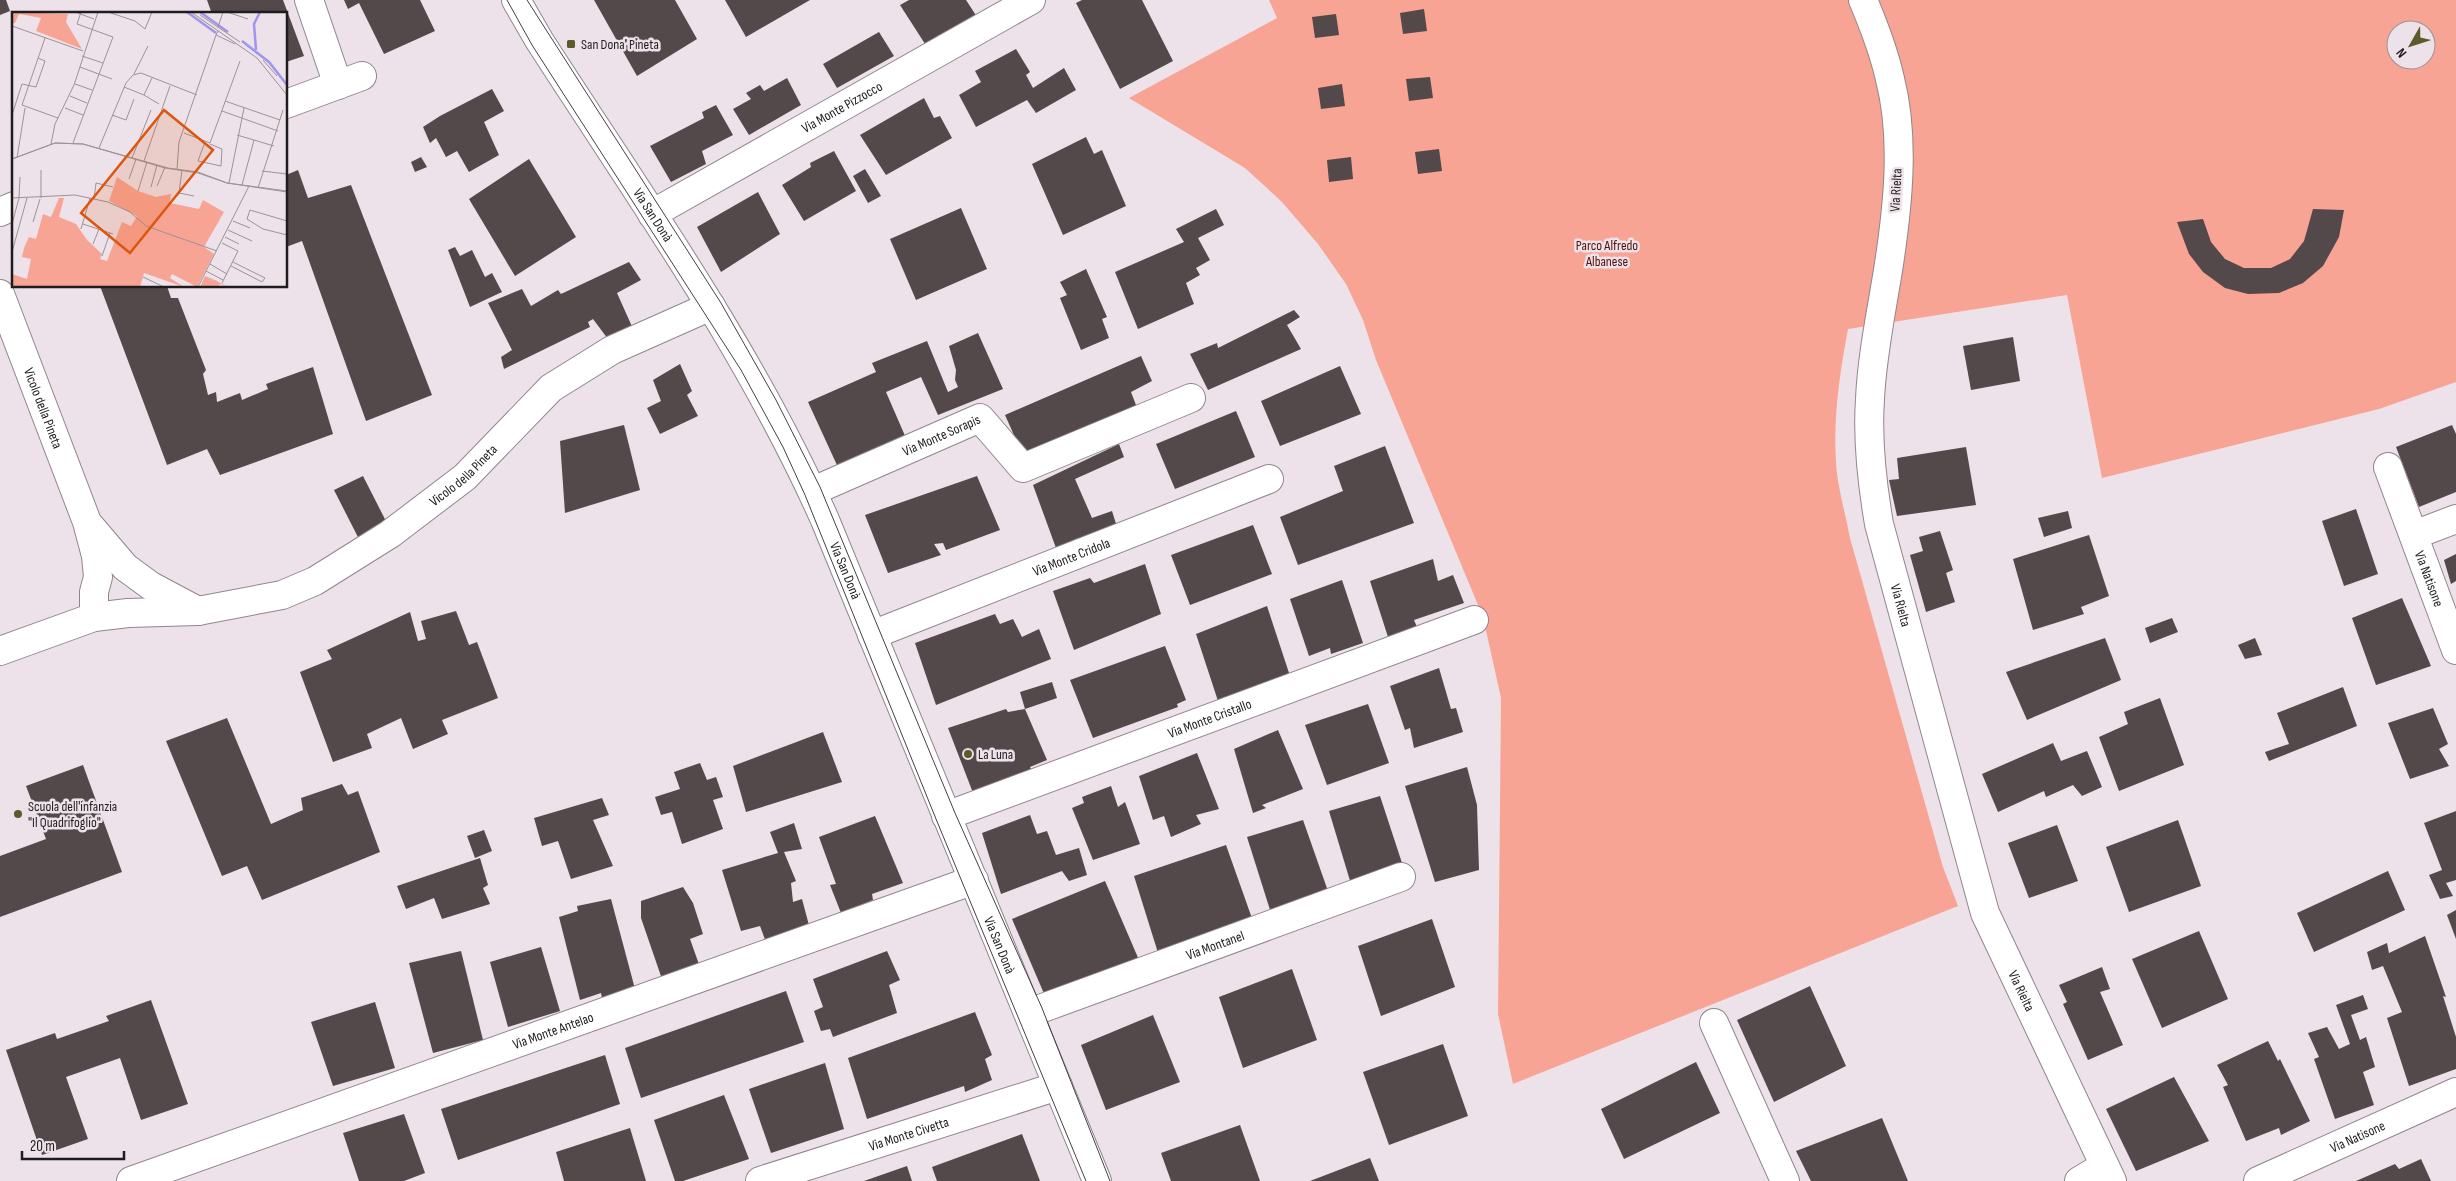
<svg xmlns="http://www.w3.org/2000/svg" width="2456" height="1181" font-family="'Sofia Sans Condensed',sans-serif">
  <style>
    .green { fill: #f8a494; fill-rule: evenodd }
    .building { fill: #53484a }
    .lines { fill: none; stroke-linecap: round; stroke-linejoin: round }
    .minor-casing { stroke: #90868d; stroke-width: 30 }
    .tertiary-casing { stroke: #90868d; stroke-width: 30 }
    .minor { stroke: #fff; stroke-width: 28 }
    .tertiary { stroke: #fff; stroke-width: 28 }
    .tram { stroke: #464144; stroke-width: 1 }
    .poi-dot { fill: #5a5b28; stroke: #ede2e9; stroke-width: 2 }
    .labels { text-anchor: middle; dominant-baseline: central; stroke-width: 5; stroke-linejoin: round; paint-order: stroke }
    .poi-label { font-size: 14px; fill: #1f1c1e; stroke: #ede2e9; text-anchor: start }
    .street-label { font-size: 14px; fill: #1f1c1e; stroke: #ede2e9 }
    .park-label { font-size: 14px; fill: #501209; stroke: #ede2e9 }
    .inset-river { fill: none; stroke: #9e96ed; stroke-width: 2.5 }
    .inset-road { fill: none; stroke: #9b9398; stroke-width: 1 }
    .view { fill: #de560d; fill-opacity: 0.15; stroke: #de560d; stroke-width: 2.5 }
    .inset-edge { fill: none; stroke: #1f1c1e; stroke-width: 2.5 }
  </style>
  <rect width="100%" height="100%" fill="#ede2e9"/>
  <path class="green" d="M1269 0H2456V382L2379 409 2102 478 2067 295 1848 329C1839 377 1832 424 1837 474 1840 495 1846 517 1850 538L1943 867 1958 906 1513 1084 1498 1014 1501 698 1483 617 1376 360 1363 320 1346 284 1318 244 1282 202 1245 168 1129 98 1277 18ZM2396 30H2426V60H2396Z"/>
  <g class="building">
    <polygon points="0,0 6,0 10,11 0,15"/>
    <polygon points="207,0 283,0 304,56 286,62 286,14 212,14"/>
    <polygon points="344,0 420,0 435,31 384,54 359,3 348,9"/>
    <polygon points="594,0 675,0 697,39 637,76"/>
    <polygon points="725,0 810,0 746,37"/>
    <polygon points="909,0 966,0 979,20 927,47 900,5"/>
    <polygon points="1082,0 1142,0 1173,61 1120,89 1076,3"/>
    <polygon points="1424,9 1427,31 1403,34 1400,13"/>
    <polygon points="1336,14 1339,35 1315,38 1312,17"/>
    <polygon points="879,32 894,56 837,88 823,64"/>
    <polygon points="1016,49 1030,72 1026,75 1033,88 1064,68 1076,90 1036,113 1027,100 976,127 959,95 981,82 975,71"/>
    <polygon points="1430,77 1433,98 1409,101 1406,79"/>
    <polygon points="787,78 801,105 749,135 733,109 751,99 746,93 760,85 764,91"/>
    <polygon points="1342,84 1345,106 1321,109 1318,88"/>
    <polygon points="492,89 504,111 484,122 499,155 469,172 457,151 446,157 436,138 430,143 423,127 440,116"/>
    <polygon points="924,98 934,118 940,116 952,138 886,175 860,135"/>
    <polygon points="716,105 733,135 702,151 706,164 671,182 650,146 704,118 702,112"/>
    <polygon points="1086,137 1094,154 1102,150 1126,206 1063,235 1032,164"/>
    <polygon points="1439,149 1442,171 1418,174 1415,152"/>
    <polygon points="834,151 856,191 804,221 782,185 811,167 810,163"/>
    <polygon points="421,157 427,167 415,172 411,162"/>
    <polygon points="1351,157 1353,179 1329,182 1327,160"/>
    <polygon points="529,159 576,237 515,276 469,199"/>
    <polygon points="865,169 881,196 868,203 853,176"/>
    <polygon points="298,170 308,198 351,185 432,395 366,421 302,241 286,247 286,175"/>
    <polygon points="758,192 780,234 721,272 697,227"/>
    <polygon points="961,208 987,269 916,300 890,239"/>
    <polygon points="1216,209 1224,225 1198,238 1210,260 1196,268 1200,275 1186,283 1194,304 1138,329 1115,272 1184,242 1176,229"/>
    <polygon points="2313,209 2344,210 2339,237 2323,266 2303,283 2279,293 2248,294 2225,288 2203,272 2189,254 2177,222 2203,219 2211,242 2225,259 2244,268 2271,268 2290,259 2304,241"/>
    <polygon points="455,247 460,256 472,250 485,277 492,273 502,292 470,307 448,250"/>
    <polygon points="629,262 641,280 617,293 634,331 611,343 593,319 588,322 590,327 504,369 501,357 512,350 488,303 522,289 531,306 558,290 561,294"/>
    <polygon points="1086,269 1107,317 1102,319 1109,338 1081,350 1060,298 1067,295 1060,282"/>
    <polygon points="100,286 167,286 171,298 178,298 206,370 203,374 208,395 216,392 217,402 240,393 242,400 268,389 266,384 313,367 333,434 220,475 207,449 167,465"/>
    <polygon points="1294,310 1300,317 1287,325 1301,349 1208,390 1190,354 1217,343 1218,348"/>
    <polygon points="978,333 1003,389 938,415 921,377 886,392 909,445 842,476 808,402 876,372 872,363 927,341 948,392 958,387 955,380 956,370 949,346"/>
    <polygon points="2013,337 2020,381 1971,390 1963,346"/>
    <polygon points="1141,356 1152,381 1131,392 1139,413 1026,462 1005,415"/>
    <polygon points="680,364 692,391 687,395 698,416 660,434 647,408 661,401 653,380"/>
    <polygon points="1340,366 1361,414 1280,446 1261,401"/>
    <polygon points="1236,411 1255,457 1175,489 1156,444"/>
    <polygon points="624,425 640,490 565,513 560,441"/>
    <polygon points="2452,425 2456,434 2456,492 2419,507 2396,447"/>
    <polygon points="1119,444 1124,457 1075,479 1092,518 1112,511 1118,530 1083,547 1078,538 1056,548 1033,485"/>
    <polygon points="1385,446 1414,523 1298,565 1280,517 1343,491 1334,466"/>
    <polygon points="1966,447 1976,505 1897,516 1889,480 1899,479 1897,458"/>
    <polygon points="363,476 392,533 362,545 334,490"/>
    <polygon points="977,476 1000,530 946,550 943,543 934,544 941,555 888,573 865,515"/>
    <polygon points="2356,509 2378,574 2344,586 2322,521"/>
    <polygon points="2068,511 2072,528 2044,537 2038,518"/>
    <polygon points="1253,525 1272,574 1190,605 1171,555"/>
    <polygon points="1940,531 1953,570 1946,573 1955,602 1926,612 1910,555 1923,551 1919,537"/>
    <polygon points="2089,535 2109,596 2081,607 2084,614 2033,630 2013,559"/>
    <polygon points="2456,554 2456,581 2451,584 2444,560"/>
    <polygon points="1433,559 1438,581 1453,575 1464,603 1414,620 1417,627 1388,637 1370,581"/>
    <polygon points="1145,564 1161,614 1074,650 1053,591 1090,578 1094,583"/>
    <polygon points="1342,580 1363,643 1331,654 1330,648 1309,656 1290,599"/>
    <polygon points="2402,598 2431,666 2376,685 2352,618"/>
    <polygon points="1267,606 1290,676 1219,704 1196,634"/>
    <polygon points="456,611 469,645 477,642 498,698 442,720 448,734 413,749 401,718 367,734 372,748 333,762 300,672 332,659 327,650 410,612 418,641 426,639 421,621"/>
    <polygon points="995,614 1000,624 1013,619 1022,637 1039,629 1051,659 936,705 915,643"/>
    <polygon points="2172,618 2178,632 2150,643 2145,628"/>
    <polygon points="2105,638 2121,680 2027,720 2006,672"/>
    <polygon points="2255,638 2262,655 2245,659 2238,645"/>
    <polygon points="1165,646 1186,700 1177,704 1178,707 1093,738 1070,680"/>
    <polygon points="1439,668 1451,709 1456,708 1463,732 1414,748 1410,728 1405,730 1390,686"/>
    <polygon points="1052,682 1057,698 1025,709 1020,692"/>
    <polygon points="2343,687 2357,726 2269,761 2265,752 2289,744 2277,713"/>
    <polygon points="2160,698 2184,765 2119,791 2099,737 2128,724 2124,712"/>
    <polygon points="1368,704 1389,763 1327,785 1305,725"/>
    <polygon points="2433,708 2448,744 2439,749 2449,766 2410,779 2388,723"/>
    <polygon points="1006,709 1008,712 1025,709 1047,760 1030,767 1034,776 975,798 948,728"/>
    <polygon points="227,718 271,824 303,810 301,798 342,784 348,795 358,791 380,852 262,900 247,866 222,876 166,741"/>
    <polygon points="1278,730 1303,789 1262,805 1266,808 1253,813 1234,749"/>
    <polygon points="823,732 842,782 746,812 733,766"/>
    <polygon points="2053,743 2061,761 2087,751 2102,787 2082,796 2073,785 2046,797 2044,791 1998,812 1982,774"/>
    <polygon points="1197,753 1219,809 1196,815 1201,824 1171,837 1164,816 1153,820 1139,776"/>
    <polygon points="700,763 707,780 716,777 723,797 713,800 723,829 682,844 672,812 661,815 655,797 680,789 674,772"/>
    <polygon points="83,765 122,872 0,917 0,856 46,839 26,786"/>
    <polygon points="1467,767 1477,805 1479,870 1435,882 1405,786"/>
    <polygon points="1111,786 1118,807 1125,802 1140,844 1093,860 1072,808 1084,803 1082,797"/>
    <polygon points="1380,796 1403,866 1351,884 1329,811"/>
    <polygon points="602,798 609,815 593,820 613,866 571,879 558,841 542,846 534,818"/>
    <polygon points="2456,811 2456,880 2446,883 2453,896 2440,899 2429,875 2442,870 2424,823"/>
    <polygon points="1030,815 1037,834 1047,831 1056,855 1079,848 1087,875 1069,881 1062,871 1001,894 982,833"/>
    <polygon points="875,816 903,883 872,894 873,900 841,913 830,885 836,884 819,837"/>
    <polygon points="1303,820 1329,894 1271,913 1247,837"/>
    <polygon points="2178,820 2201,886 2129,912 2106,847"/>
    <polygon points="794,823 802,849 784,852 796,881 791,883 793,902 802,899 810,929 767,945 760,926 741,931 722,870 778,853 770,832"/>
    <polygon points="2057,825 2078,881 2029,898 2008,843"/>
    <polygon points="484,830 492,851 475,858 467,836"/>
    <polygon points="1226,845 1254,924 1159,956 1134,876"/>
    <polygon points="480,858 488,885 483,888 490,904 442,919 434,898 406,909 397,886"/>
    <polygon points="2388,871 2405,910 2314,952 2297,913"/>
    <polygon points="1105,881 1139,960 1045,996 1012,919"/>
    <polygon points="683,887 693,903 703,934 690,939 701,970 663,982 641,918 641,901"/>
    <polygon points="611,899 635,989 602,998 601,993 580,1000 559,917 578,911 577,906"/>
    <polygon points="2456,910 2456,939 2447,915"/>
    <polygon points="1432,919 1455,987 1381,1016 1358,946"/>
    <polygon points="2199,931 2228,999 2162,1028 2132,959"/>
    <polygon points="2425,936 2446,997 2443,996 2456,1037 2456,1069 2409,1086 2387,1018 2402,1012 2383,966 2372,970 2367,952 2387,943 2389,953"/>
    <polygon points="541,947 560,1011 508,1027 490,962"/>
    <polygon points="461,951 483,1040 433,1053 409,963"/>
    <polygon points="887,951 900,980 889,985 897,1013 833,1037 830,1029 821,1031 814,1011 823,1007 813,979"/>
    <polygon points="2102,967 2110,989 2100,992 2123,1045 2088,1060 2063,1004 2067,1002 2059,985"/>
    <polygon points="1292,969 1317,1040 1243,1068 1219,997"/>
    <polygon points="1810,986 1846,1066 1774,1102 1737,1020"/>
    <polygon points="786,991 804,1042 641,1098 625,1048"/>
    <polygon points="2363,995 2368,1009 2351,1015 2360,1040 2366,1037 2375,1067 2363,1072 2374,1105 2335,1119 2314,1059 2319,1057 2308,1033 2327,1027 2339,1049 2350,1044 2336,1005"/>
    <polygon points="151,1000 188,1104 141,1120 120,1058 66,1077 88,1139 42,1155 6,1050 55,1033 57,1039 109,1021 106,1016"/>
    <polygon points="375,1002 395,1068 333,1086 311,1022"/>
    <polygon points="975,1012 992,1055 985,1059 992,1080 965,1092 964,1086 867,1119 848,1058"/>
    <polygon points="1153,1015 1180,1082 1106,1110 1081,1045"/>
    <polygon points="2268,1041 2278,1061 2280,1059 2310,1121 2281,1135 2279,1128 2246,1141 2223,1087 2228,1085 2217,1065"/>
    <polygon points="1443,1044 1468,1116 1389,1145 1363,1072"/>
    <polygon points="605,1055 620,1104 458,1160 441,1109"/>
    <polygon points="1696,1062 1720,1113 1624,1159 1601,1109"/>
    <polygon points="825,1063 844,1129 771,1153 749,1089"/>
    <polygon points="2174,1077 2209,1141 2136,1171 2106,1109"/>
    <polygon points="724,1095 749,1159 683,1181 675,1181 654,1120"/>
    <polygon points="404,1114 425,1173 404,1181 359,1181 343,1133"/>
    <polygon points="1882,1118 1908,1181 1811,1181 1796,1151"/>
    <polygon points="1240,1125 1260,1181 1171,1181 1161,1153"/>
    <polygon points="630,1128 646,1181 564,1181 556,1152"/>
    <polygon points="1022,1134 1040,1181 937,1181 932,1167"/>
    <polygon points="1370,1158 1379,1181 1310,1181"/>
    <polygon points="2421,1159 2431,1181 2356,1181 2395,1164 2399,1169"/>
    <polygon points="907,1166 912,1181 864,1181"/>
  </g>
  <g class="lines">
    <defs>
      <g id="minor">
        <polyline points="309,0 338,85"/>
        <path id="s1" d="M1863 0C1874 26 1884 52 1890 79 1905 138 1898 204 1889 264 1882 309 1872 354 1870 399 1867 441 1872 483 1879 524L1985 913 2112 1181"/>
        <polyline points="286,104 362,76"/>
        <polyline points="0,212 14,206"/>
        <path id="s2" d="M652 214 1031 0"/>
        <path id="s3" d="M0 294 87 522 96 556 98 577 94 592V617"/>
        <path id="s4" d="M2388 467 2456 650"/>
        <path id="s5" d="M813 491 980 418 1023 468 1191 398"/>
        <polyline points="91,527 125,567 151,586 198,611"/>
        <polyline points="2414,535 2456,519"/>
        <path id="s6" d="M872 635 1269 479"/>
        <path id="s7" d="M0 651 94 617 128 613 198 611 282 595 315 581 390 534 465 477 551 388 612 350 711 306"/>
        <path id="s8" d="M946 816 1474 620"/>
        <path id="s9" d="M1029 1013 1401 877"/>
        <polyline points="1714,1023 1785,1181"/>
        <path id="s10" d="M131 1181 974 880"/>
        <path id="s11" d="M760 1181 1058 1086"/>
        <polyline points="2079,1181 2104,1166"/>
        <path id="s12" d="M2258 1181 2456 1092"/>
      </g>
      <g id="tertiary">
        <path id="s13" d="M516 0 539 40C640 197 749 349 825 520L1097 1181"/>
      </g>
    </defs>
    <use href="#minor" class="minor-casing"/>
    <use href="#tertiary" class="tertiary-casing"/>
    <use href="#minor" class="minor"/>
    <use href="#tertiary" class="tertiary"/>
    <g class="tram">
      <polyline points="507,0 532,45 741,370 783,447 805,495 936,819 1086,1181"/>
      <polyline points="527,0 721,303 776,400 820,487 955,813 1042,1008 1110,1181"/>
    </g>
  </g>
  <g class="poi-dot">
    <rect x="566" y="39" width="10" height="10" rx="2.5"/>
    <circle cx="968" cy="754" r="5"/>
    <circle cx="18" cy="814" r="5"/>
  </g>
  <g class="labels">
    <g class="poi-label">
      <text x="581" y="44">San Dona' Pineta</text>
      <text x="978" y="754">La Luna</text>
      <text x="28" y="806">Scuola dell'infanzia<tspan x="28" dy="16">"Il Quadrifoglio"</tspan></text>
    </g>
    <g class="street-label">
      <text stroke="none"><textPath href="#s2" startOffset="218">Via Monte Pizzocco</textPath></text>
      <text transform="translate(1896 190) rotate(-87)">Via Rielta</text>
      <text stroke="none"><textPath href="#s13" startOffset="255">Via San Donà</textPath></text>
      <text stroke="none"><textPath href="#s3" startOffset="122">Vicolo della Pineta</textPath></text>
      <text stroke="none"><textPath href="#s5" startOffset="140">Via Monte Sorapis</textPath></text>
      <text stroke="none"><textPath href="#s7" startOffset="508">Vicolo della Pineta</textPath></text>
      <text stroke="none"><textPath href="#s6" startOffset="214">Via Monte Cridola</textPath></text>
      <text stroke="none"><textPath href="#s13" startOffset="660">Via San Donà</textPath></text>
      <text stroke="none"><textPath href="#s4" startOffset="119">Via Natisone</textPath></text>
      <text stroke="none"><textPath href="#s1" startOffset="616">Via Rielta</textPath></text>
      <text stroke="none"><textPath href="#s8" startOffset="281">Via Monte Cristallo</textPath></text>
      <text stroke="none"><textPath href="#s13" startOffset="1065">Via San Donà</textPath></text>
      <text stroke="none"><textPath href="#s9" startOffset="198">Via Montanel</textPath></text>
      <text stroke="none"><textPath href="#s1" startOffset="1021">Via Rielta</textPath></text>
      <text stroke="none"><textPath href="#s10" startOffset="448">Via Monte Antelao</textPath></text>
      <text stroke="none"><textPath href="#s11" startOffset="156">Via Monte Civetta</textPath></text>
      <text stroke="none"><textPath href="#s12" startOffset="109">Via Natisone</textPath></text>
    </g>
    <g class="park-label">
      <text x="1607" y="245">Parco Alfredo<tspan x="1607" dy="16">Albanese</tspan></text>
    </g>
  </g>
  <g transform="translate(12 12)">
    <rect width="275" height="275" fill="#ede2e9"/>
    <path d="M0 0 56 2 54 10 70 37 24 19 29 6 7 2 3 11H0ZM105 165 126 179 144 185 159 182 158 191 187 197 191 188 212 200 192 235 202 242 185 275 160 262 158 266 172 275 132 261 128 275H0V262L15 267 19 247 10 245 12 236 17 225 24 227 31 202 39 205 47 186H52L47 205 64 212 75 228 90 242 88 247 95 249 110 210 119 214 125 204 97 189ZM193 264 203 268 216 275 208 272 206 275H188Z" fill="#f8a494"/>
    <path class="inset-river" d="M175 0 204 21M188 0 216 20M230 29 257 50 275 73M244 38 242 12 248 0"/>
    <path class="inset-road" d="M63 0 82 7M96 0 123 9 133 17 140 0M179 0 245 46 275 83M215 0 236 7M188 3 228 30M0 14 71 39M206 15 211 0M206 19 204 23 223 32M33 26 10 93 46 106M70 44 91 51M251 48 265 64M68 55 100 67M129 61 185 83M122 62 136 34M63 72 80 78M112 75 132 83 140 66M132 83 147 92M58 84 75 91M213 89 268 108M53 96 71 103M210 99 266 119M0 103 10 72 24 75 33 49 26 46M100 103 114 108 122 87M172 121 198 131 228 49M225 123 262 134M61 131 101 25 65 12 69 0M39 132 43 112 62 73 86 0M87 136 114 71 121 63 129 61M5 146 13 96M120 146 139 98M0 147 43 131 71 132 156 156 186 160 215 171 275 179M0 147 43 131 71 132 153 156 186 161 215 171 275 180M132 149 158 74M186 149 209 154 210 137 198 132M186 149 193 130M165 157 167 130 204 23M170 158 167 181 182 184M250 159 275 162M117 167 124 147M217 171 232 96M230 173 242 128M145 174 153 155M139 175 145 153M246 176 271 98M126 179 135 150M0 186 63 183 96 190 118 200 134 214 205 239M29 186V158M82 187 84 171 101 175M221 209 238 216M275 209 238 198 235 207 251 217 275 223M21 210 28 187M0 212 7 186 8 165M71 212 101 222M69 217 78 186M216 218 240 229M213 225 227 232M81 232 87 217M0 240 15 186M90 244 98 221M221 250 237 258M198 252 215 262M219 254 250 270 253 266 237 258M194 259 211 268M131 265 152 275M210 271 226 239 210 231M186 275 237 174"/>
    <path class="view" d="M152 98 201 138 118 241 69 201Z"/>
    <rect width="275" height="275" class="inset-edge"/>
  </g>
  <g transform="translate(2411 45) rotate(231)"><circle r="24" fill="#ede2e9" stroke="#9b9398"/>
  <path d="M0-4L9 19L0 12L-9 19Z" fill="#5a5b28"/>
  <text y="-8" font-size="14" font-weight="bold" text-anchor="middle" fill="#1f1c1e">N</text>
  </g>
  <path d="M22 1151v8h102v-8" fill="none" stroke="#1f1c1e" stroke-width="2.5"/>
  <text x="30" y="1151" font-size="15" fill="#1f1c1e" stroke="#ede2e9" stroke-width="4" paint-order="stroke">20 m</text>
</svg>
